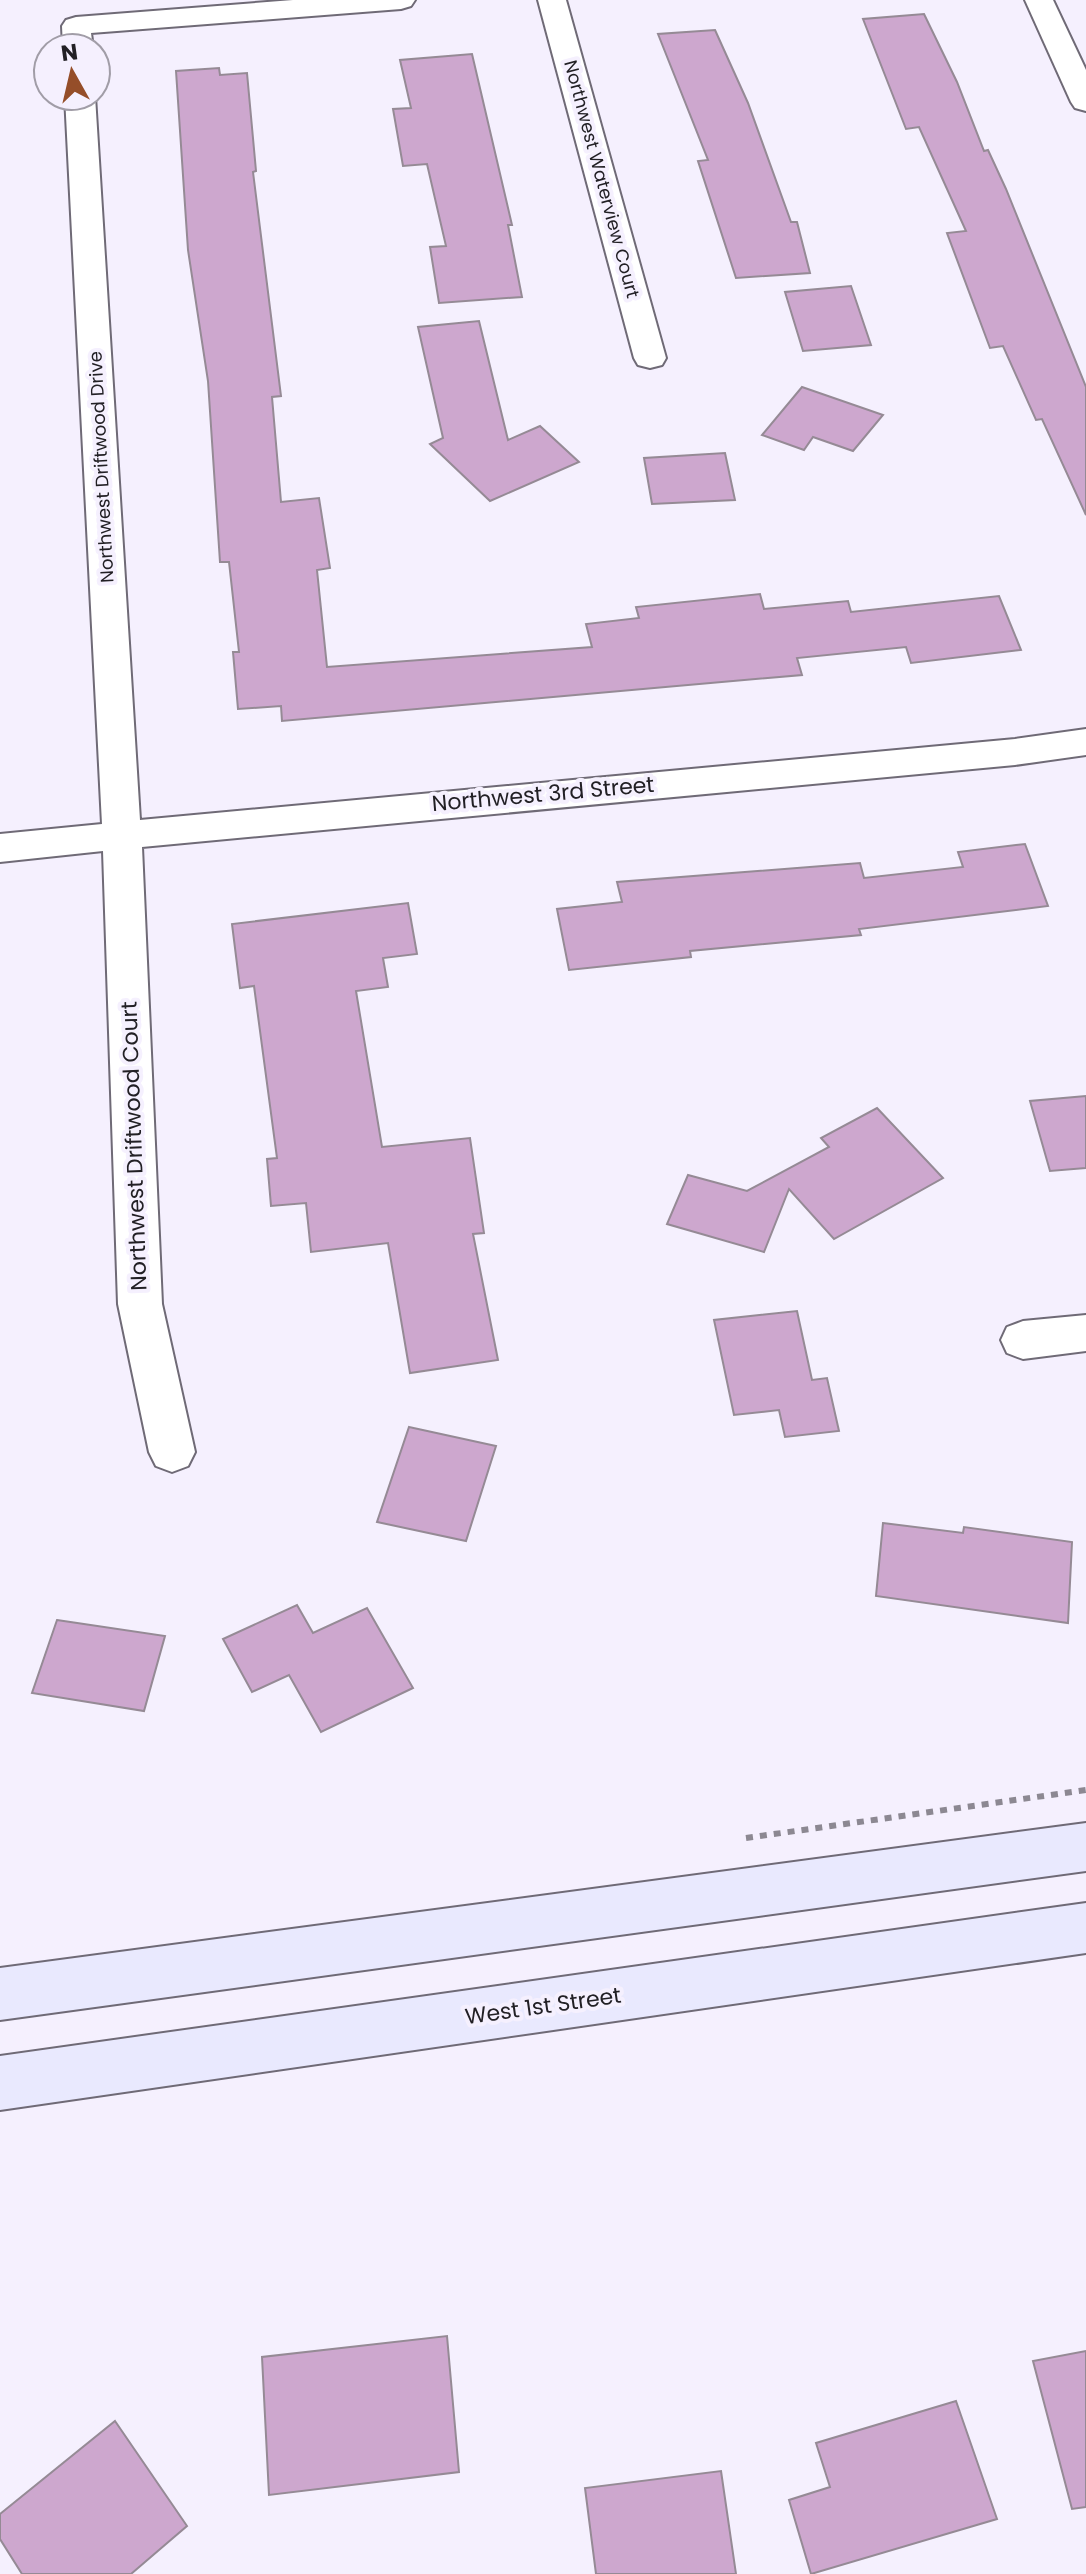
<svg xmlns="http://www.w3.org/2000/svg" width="1086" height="2574" font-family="Poppins,sans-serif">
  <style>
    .building { fill: #cda7ce; stroke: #958a95; stroke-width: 2 }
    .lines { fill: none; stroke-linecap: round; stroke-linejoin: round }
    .minor-casing { stroke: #6f6a76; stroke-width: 4 }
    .secondary-casing { stroke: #6f6a76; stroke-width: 4 }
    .path { stroke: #8c8892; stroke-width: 6; stroke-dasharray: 7 7; stroke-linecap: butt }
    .minor { fill: #fff; fill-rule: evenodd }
    .secondary { fill: #e9e9fe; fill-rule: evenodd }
    .labels { text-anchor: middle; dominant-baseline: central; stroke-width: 8; stroke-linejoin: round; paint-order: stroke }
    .far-street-label { font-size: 18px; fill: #222025; stroke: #f5f0fe }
    .street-label { font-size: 22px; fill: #222025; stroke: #f5f0fe }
  </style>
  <rect width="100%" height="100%" fill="#f5f0fe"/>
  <g class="building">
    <polygon points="924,14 957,82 984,151 988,150 1006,189 1086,387 1086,515 1042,419 1036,420 1003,346 990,348 947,233 966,231 919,127 906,129 863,19"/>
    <polygon points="715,30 748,103 791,222 797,222 810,273 736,278 698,161 708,160 658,34"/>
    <polygon points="472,54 512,225 508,225 522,297 439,303 430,247 446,246 427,164 403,166 393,109 411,108 400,60"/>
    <polygon points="219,68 220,75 247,73 256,171 253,172 281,396 272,397 281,502 319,498 330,568 317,570 327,667 592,647 586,624 639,618 636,607 760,594 764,609 848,601 851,612 999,596 1021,650 911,663 906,647 797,658 802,675 282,721 281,706 238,709 233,652 239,652 229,562 220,562 208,381 188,250 176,71"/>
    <polygon points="851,286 871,345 803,351 785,292"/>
    <polygon points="479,321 508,440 540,426 579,462 490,501 430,444 443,438 418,327"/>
    <polygon points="802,387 883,415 853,451 813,437 804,450 762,435"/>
    <polygon points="725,453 735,500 652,504 644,458"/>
    <polygon points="1025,844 1048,906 859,929 861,935 690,951 691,957 569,970 557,909 622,902 617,882 860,863 864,878 963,867 958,852"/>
    <polygon points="408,903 417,954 383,958 388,987 356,991 382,1147 470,1138 484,1233 473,1234 498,1360 410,1373 388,1243 311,1252 306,1203 271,1206 267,1159 277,1158 254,986 240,988 232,924"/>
    <polygon points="1086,1096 1086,1168 1050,1171 1030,1101"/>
    <polygon points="877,1108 943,1178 834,1239 789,1189 764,1252 667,1224 688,1175 747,1191 829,1147 821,1138"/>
    <polygon points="797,1311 812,1380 827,1378 839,1431 785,1437 779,1410 734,1415 714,1320"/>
    <polygon points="409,1427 496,1446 466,1541 377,1522"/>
    <polygon points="883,1523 963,1533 964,1527 1072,1542 1068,1623 876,1596"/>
    <polygon points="297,1605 313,1633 367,1608 413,1688 321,1732 289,1675 252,1692 223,1639"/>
    <polygon points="57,1620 165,1636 144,1711 32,1693"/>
    <polygon points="447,2336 459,2472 269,2495 262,2357"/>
    <polygon points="1086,2351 1086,2507 1072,2509 1033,2361"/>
    <polygon points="956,2401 997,2519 811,2574 789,2500 830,2487 816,2443"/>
    <polygon points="115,2421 187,2526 131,2574 22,2574 0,2539 0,2514"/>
    <polygon points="721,2471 736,2574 596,2574 585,2488"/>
  </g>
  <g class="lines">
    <defs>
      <g id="minor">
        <polygon points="293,0 415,0 411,6 401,9 91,33 93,48 63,48 62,26 66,20 76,17"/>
        <polygon points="538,0 566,0 666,358 662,365 650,368 638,365 634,358"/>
        <polygon points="1025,0 1053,0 1086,70 1086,111 1075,108 1071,102"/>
        <polygon points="65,96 95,96 140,820 1015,739 1086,729 1086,755 1015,765 142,847 162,1304 195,1452 188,1466 172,1472 156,1466 149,1452 118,1304 103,851 0,862 0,834 102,824"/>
        <polygon points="1086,1315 1086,1351 1023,1359 1007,1353 1001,1340 1007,1327 1023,1321"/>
      </g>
      <g id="secondary">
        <polygon points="1086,1823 1086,1871 0,2020 0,1968"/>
        <polygon points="1086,1903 1086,1953 0,2110 0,2056"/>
      </g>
    </defs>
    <use href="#minor" class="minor-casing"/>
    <use href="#secondary" class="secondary-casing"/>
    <polyline class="path" points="746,1838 1086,1790"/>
    <use href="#minor" class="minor"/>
    <use href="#secondary" class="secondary"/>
  </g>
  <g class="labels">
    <g class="far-street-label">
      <text transform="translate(602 179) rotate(75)">Northwest Waterview Court</text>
      <text transform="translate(101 467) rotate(-93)">Northwest Driftwood Drive</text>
    </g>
    <g class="street-label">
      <text transform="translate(543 794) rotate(-5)">Northwest 3rd Street</text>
      <text transform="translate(134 1146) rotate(-92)">Northwest Driftwood Court</text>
      <text transform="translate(543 2006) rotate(-8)">West 1st Street</text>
    </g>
  </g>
  <g transform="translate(72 72) rotate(352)"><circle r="38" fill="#f5f0fe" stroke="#a19da7" stroke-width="2"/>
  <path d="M0-6L14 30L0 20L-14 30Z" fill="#954e29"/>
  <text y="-12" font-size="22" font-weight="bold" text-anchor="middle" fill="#222025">N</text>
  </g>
</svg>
